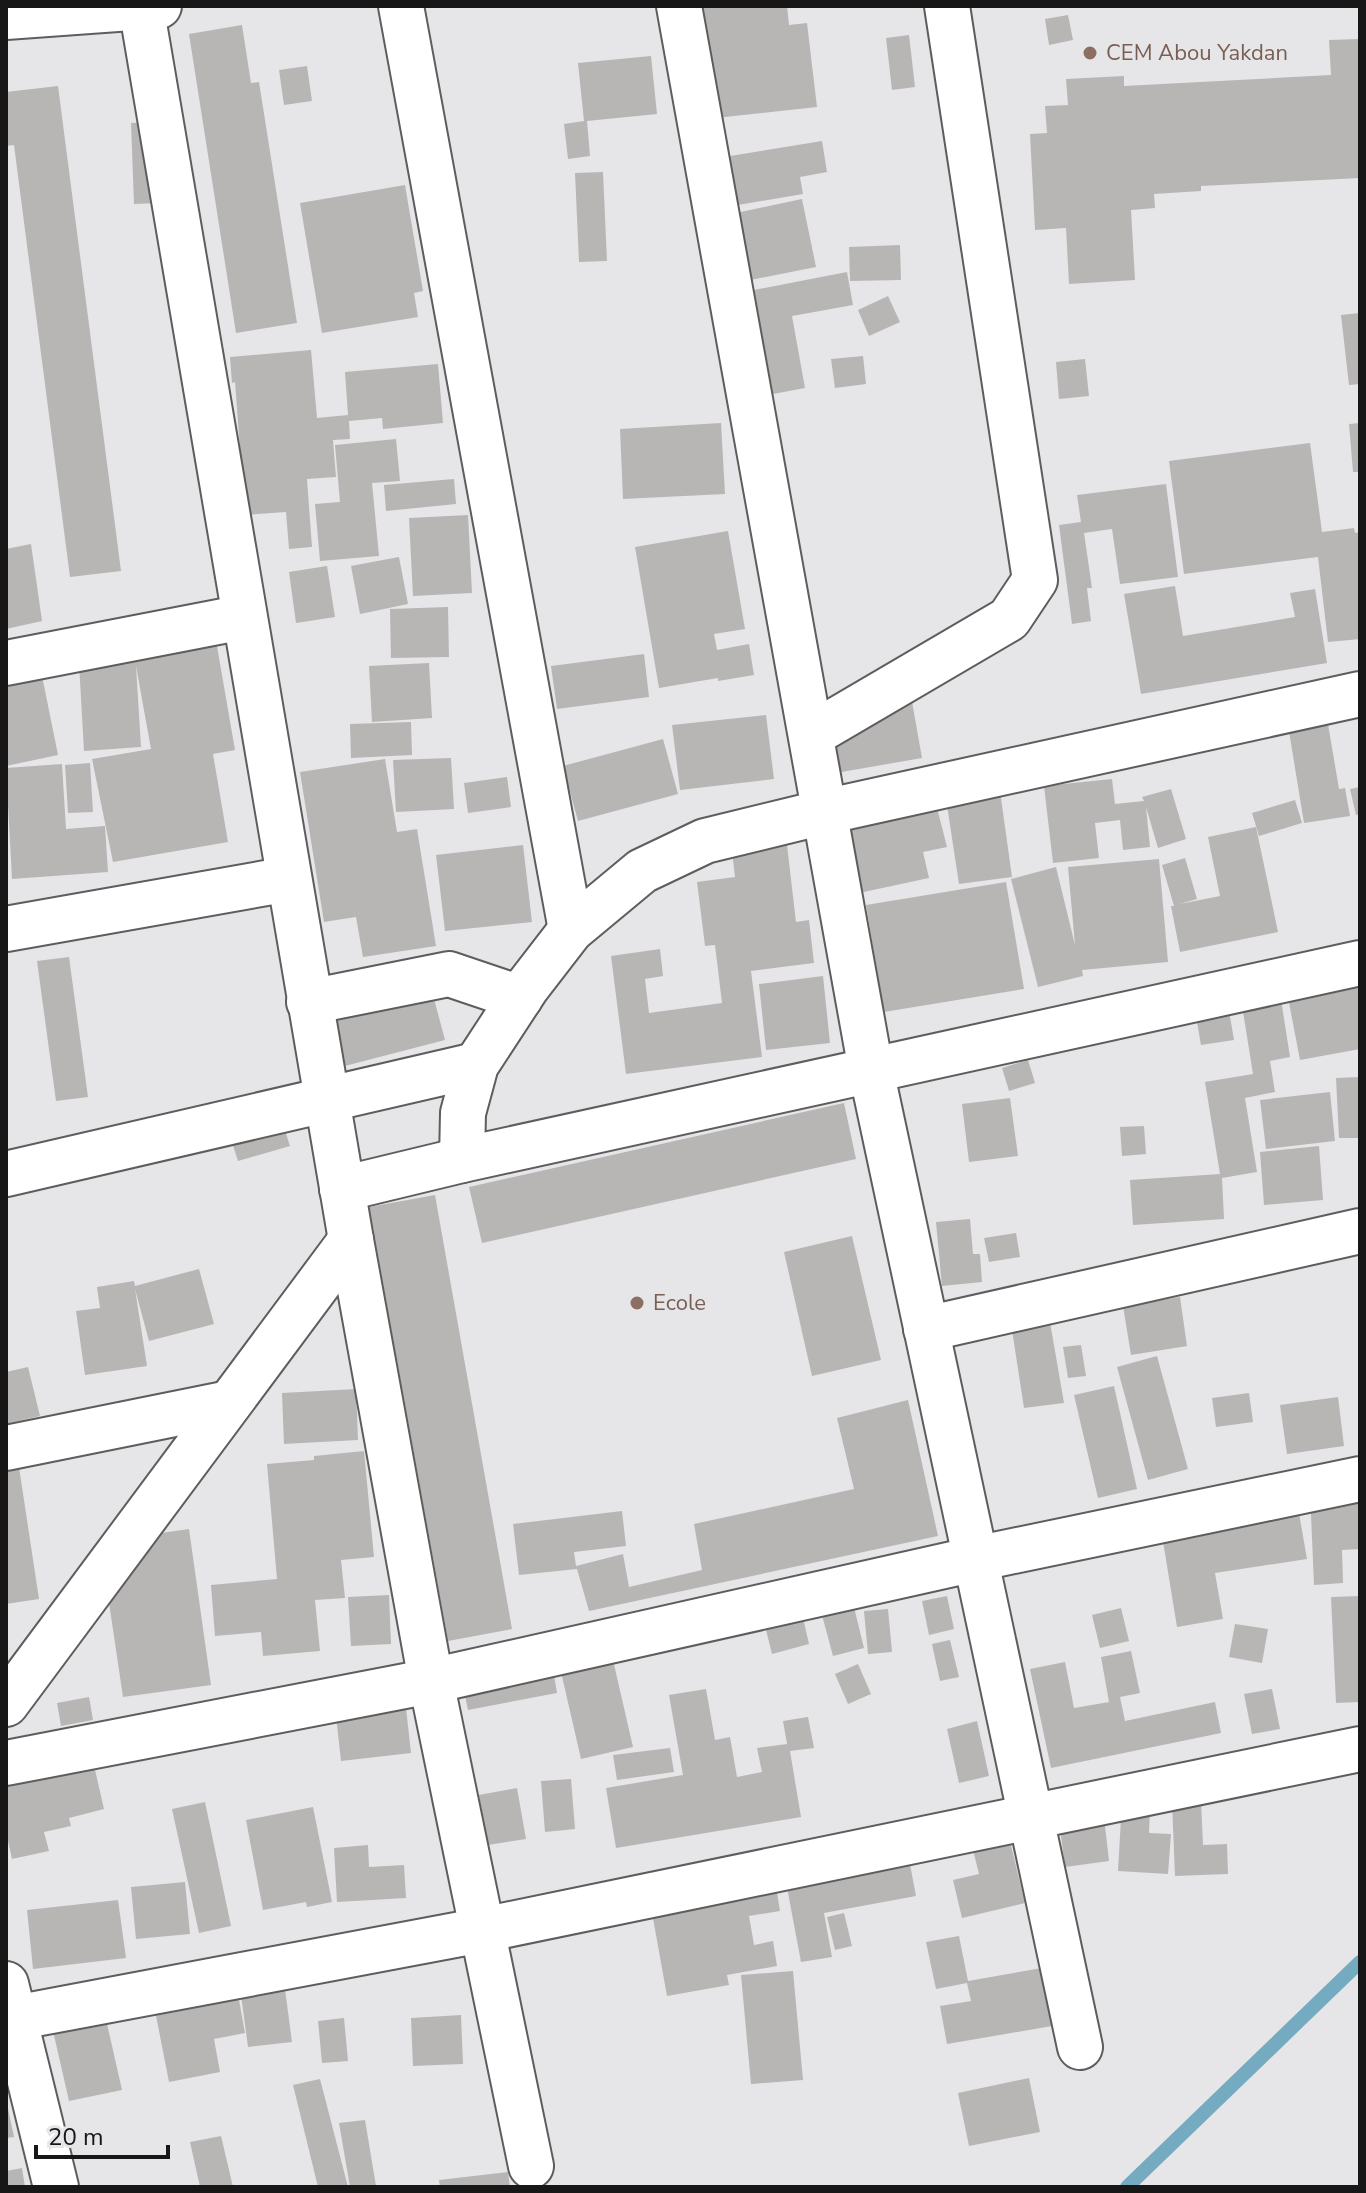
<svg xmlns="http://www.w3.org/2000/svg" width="1366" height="2193" font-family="'Nunito Sans',sans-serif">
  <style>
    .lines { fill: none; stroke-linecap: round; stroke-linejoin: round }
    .stream { stroke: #75abc1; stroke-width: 14 }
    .building { fill: #b8b5b5 }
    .street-casing { stroke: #5d5d5e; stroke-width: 48 }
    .secondary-casing { stroke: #5d5d5e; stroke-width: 48 }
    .street { stroke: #fff; stroke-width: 44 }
    .secondary { stroke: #fff; stroke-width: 44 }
    .education-dot { fill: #8d6e63; stroke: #e6e6e8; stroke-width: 3 }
    .labels { text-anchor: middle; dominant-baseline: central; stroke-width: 7; stroke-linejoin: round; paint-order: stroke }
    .education-label { font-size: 22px; fill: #785e54; stroke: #e6e6e8; text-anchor: start }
  </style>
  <rect width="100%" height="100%" fill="#e6e6e8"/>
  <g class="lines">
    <polyline class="stream" points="1127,2187 1360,1962"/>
  </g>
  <g class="building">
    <polygon points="703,6 787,6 789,25 807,23 817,107 716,118"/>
    <polygon points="1068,15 1073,40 1049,45 1045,19"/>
    <polygon points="242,25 251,83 259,82 297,323 236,333 189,34"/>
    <polygon points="909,35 915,87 892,90 886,38"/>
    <polygon points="1360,39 1360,178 1201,186 1201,191 1154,194 1155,208 1131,210 1135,280 1069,284 1066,228 1035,230 1030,134 1047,133 1045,106 1068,105 1066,79 1124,76 1124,86 1331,75 1329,40"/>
    <polygon points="651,56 657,114 587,121 590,156 568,159 564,124 584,121 578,63"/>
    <polygon points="307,66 312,101 284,105 279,70"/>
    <polygon points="58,86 121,571 70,577 14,145 6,146 6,92"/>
    <polygon points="181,121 184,202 134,204 131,123"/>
    <polygon points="822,141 827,172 800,177 803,194 738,205 730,156"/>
    <polygon points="603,172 607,261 579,262 575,173"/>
    <polygon points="405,185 423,291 414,293 418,317 322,333 300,203"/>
    <polygon points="802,199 816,267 750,280 736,213"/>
    <polygon points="900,245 901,280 850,281 849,247"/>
    <polygon points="847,272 853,305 792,316 805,388 773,394 754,290"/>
    <polygon points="888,296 900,322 869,336 858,310"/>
    <polygon points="1360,313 1360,384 1349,385 1341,315"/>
    <polygon points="311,350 317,418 348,415 345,372 438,364 443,423 383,429 382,418 349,421 350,439 333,440 336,477 307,479 312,547 289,549 286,512 245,515 235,382 232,383 230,357"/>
    <polygon points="863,356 866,384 835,388 831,359"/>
    <polygon points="1085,359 1089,396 1059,399 1056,362"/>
    <polygon points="721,423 725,494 623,499 620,429"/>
    <polygon points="1360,423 1360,472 1353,472 1349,424"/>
    <polygon points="396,439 400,481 372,483 379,556 320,561 315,504 340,502 335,445"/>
    <polygon points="1310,443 1322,532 1354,528 1355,533 1360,532 1360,639 1328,642 1318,557 1184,574 1169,461"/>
    <polygon points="454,479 456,504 386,511 384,485"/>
    <polygon points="1166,484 1178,577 1120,584 1112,529 1084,533 1092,588 1087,588 1091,621 1072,624 1059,525 1081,522 1077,495"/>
    <polygon points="468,515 472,593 413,596 409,518"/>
    <polygon points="728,531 745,629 714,634 717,650 749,644 754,675 718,681 718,678 659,688 635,547"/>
    <polygon points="31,544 42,621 6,629 6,549"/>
    <polygon points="399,557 408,604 360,614 351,566"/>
    <polygon points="327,566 335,617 296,623 289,572"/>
    <polygon points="1175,586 1183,636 1295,617 1290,593 1315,589 1327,663 1141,694 1124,594"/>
    <polygon points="448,607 449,657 391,658 390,609"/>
    <polygon points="214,629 235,750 213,754 228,842 113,862 92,759 151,749 136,666 141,747 84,751 79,663 135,661 132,643"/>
    <polygon points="644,654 649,697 557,709 551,666"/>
    <polygon points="429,663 432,718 372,722 369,666"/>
    <polygon points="40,666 58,755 6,766 6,673"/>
    <polygon points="911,696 922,758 830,774 820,712"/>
    <polygon points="1326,712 1339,789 1345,788 1350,816 1304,823 1287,719"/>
    <polygon points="766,715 774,779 680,790 672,725"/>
    <polygon points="411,722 412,755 351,758 350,724"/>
    <polygon points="663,739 678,794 578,821 563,766"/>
    <polygon points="451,758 454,809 396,812 393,760"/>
    <polygon points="385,759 397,832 417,829 436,946 363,957 356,917 324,922 300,772"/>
    <polygon points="90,763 93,812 68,813 65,765"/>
    <polygon points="62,764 66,829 105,826 108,872 12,879 6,768"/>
    <polygon points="507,777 511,807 468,813 464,783"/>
    <polygon points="1112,779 1115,804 1144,801 1142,797 1171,789 1186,839 1158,848 1146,807 1150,847 1123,850 1120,820 1095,823 1099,858 1053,863 1044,786"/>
    <polygon points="999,784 1012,877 959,884 945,792"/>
    <polygon points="1360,787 1360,814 1356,815 1350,789"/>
    <polygon points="1295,800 1302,823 1259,836 1252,813"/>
    <polygon points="936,804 947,847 923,852 929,878 859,893 844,825"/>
    <polygon points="1256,827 1278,932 1180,952 1171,906 1174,906 1162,865 1185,858 1197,899 1180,904 1220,896 1208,837"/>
    <polygon points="785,828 796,922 809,920 814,963 751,971 762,1057 626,1074 611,956 660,949 663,976 645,979 649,1013 722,1003 715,945 705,946 697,882 735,877 730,834"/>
    <polygon points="523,845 532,922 445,931 436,855"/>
    <polygon points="1159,859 1168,962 1082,970 1083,976 1038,987 1011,879 1056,867 1075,945 1068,867"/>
    <polygon points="1006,882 1024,989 884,1012 866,905"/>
    <polygon points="69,957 88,1097 56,1101 37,961"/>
    <polygon points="823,976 830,1043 766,1050 759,984"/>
    <polygon points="1360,979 1360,1049 1300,1060 1287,992"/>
    <polygon points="1280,993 1290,1057 1270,1061 1275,1092 1245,1098 1257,1172 1222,1178 1224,1219 1133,1225 1130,1180 1220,1174 1205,1082 1253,1074 1241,999"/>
    <polygon points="433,995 445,1040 341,1067 330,1022"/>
    <polygon points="1227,999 1234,1040 1201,1045 1194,1005"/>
    <polygon points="1028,1060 1035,1083 1009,1091 1002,1068"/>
    <polygon points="1360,1077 1360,1138 1339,1138 1336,1078"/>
    <polygon points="1330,1092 1335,1141 1266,1149 1260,1100"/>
    <polygon points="1010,1098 1018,1156 969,1162 962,1104"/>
    <polygon points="844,1103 856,1159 482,1243 469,1187"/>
    <polygon points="281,1118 290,1146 238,1161 229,1133"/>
    <polygon points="1144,1126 1146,1154 1122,1156 1120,1127"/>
    <polygon points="1319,1146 1323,1200 1264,1205 1260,1152"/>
    <polygon points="435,1195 512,1629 448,1641 369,1207"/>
    <polygon points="970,1219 973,1254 980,1254 982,1282 942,1286 936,1222"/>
    <polygon points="1016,1233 1020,1257 989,1262 984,1238"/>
    <polygon points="852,1236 881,1360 812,1376 784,1252"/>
    <polygon points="199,1269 214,1324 149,1341 135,1289 147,1366 85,1375 76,1311 100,1308 97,1287 134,1281 135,1286"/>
    <polygon points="1180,1297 1187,1346 1131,1355 1123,1306"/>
    <polygon points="1046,1299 1064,1403 1024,1408 1008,1304"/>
    <polygon points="1081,1345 1086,1376 1068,1378 1063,1347"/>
    <polygon points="1157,1356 1188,1469 1148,1480 1117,1367"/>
    <polygon points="28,1367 40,1416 6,1424 6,1372"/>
    <polygon points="1114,1386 1137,1489 1098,1498 1074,1395"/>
    <polygon points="356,1389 358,1440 284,1444 282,1393"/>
    <polygon points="1249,1393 1253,1422 1216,1427 1212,1398"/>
    <polygon points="1338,1397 1344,1446 1287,1454 1280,1405"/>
    <polygon points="908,1400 938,1536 589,1611 577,1569 519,1575 513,1524 622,1511 626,1546 574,1552 576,1566 623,1554 629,1587 702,1570 694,1524 854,1489 837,1418"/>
    <polygon points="364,1451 374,1557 341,1560 345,1598 315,1600 320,1651 263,1656 261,1632 215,1636 211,1585 277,1579 267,1464 314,1460 314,1456"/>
    <polygon points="17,1454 39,1599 6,1604 6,1456"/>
    <polygon points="1360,1489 1360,1549 1342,1550 1343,1583 1314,1585 1310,1491"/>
    <polygon points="1299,1513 1307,1559 1215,1573 1223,1619 1177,1627 1162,1535"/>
    <polygon points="189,1529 211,1685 123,1697 100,1542"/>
    <polygon points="389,1595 391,1644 351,1646 348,1597"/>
    <polygon points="851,1595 864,1648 833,1656 819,1604"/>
    <polygon points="947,1596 954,1629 929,1635 922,1601"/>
    <polygon points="1360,1596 1360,1702 1336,1703 1331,1597"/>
    <polygon points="800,1605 809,1644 772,1654 762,1614"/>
    <polygon points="1121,1608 1129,1641 1100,1648 1092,1615"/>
    <polygon points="888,1609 892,1652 868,1654 864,1611"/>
    <polygon points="1235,1624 1268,1629 1262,1663 1229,1657"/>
    <polygon points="950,1640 959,1677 940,1681 932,1644"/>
    <polygon points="1131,1651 1140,1693 1120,1697 1125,1721 1215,1702 1221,1733 1051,1768 1030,1669 1065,1662 1074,1708 1109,1702 1101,1657"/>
    <polygon points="613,1660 633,1747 581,1759 561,1672"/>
    <polygon points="858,1664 871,1694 848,1704 835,1674"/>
    <polygon points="553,1669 557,1693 468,1710 463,1686"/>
    <polygon points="706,1689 715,1740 730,1737 737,1777 762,1772 757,1748 787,1744 783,1721 808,1717 814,1748 790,1751 801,1817 616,1848 606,1788 683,1775 669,1695"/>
    <polygon points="1272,1689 1280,1729 1252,1734 1244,1694"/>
    <polygon points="89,1697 93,1720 61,1726 57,1703"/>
    <polygon points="405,1699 411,1753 341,1761 335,1707"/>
    <polygon points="977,1721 989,1776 959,1783 947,1729"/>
    <polygon points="670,1748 674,1772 617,1780 613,1755"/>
    <polygon points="93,1761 104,1809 69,1818 71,1826 44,1832 49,1851 12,1859 6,1832 6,1781"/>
    <polygon points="1200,1777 1203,1845 1227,1844 1228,1874 1175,1876 1171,1778"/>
    <polygon points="571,1779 575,1829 545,1832 541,1781"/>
    <polygon points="1123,1783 1151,1785 1149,1833 1171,1834 1168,1874 1118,1871"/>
    <polygon points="517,1788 526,1839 488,1845 479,1795"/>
    <polygon points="1101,1791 1109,1861 1065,1867 1056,1797"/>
    <polygon points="205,1802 231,1926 199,1933 172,1809"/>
    <polygon points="313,1807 332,1902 307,1907 306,1902 263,1910 246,1820"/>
    <polygon points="1003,1813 1025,1903 962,1918 953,1880 979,1874 966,1822"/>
    <polygon points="903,1827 916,1896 824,1913 832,1957 801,1962 780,1850"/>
    <polygon points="368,1845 369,1867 404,1865 406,1898 337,1902 334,1848"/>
    <polygon points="774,1874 780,1911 749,1916 754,1945 773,1941 777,1966 727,1975 729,1985 667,1996 649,1896"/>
    <polygon points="185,1882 190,1934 136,1939 131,1887"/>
    <polygon points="118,1900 126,1958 33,1969 27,1910"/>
    <polygon points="844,1913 852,1946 835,1950 827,1917"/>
    <polygon points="959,1936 968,1981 1042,1968 1052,2026 947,2044 940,2006 971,2001 967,1983 936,1989 926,1942"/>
    <polygon points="233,1967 245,2033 214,2039 220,2072 169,2082 151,1990"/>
    <polygon points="793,1971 803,2080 751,2084 741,1975"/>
    <polygon points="283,1974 292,2042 248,2047 239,1980"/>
    <polygon points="101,1997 122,2090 69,2101 48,2009"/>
    <polygon points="461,2015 463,2064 413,2066 411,2018"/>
    <polygon points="344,2018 348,2061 322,2063 318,2021"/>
    <polygon points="1029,2078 1040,2132 969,2146 958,2093"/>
    <polygon points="320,2079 348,2187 318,2187 293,2085"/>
    <polygon points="6,2099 14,2137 6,2138"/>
    <polygon points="365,2120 376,2186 350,2187 339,2123"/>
    <polygon points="221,2136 233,2187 200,2187 190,2142"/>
    <polygon points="22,2168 25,2187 6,2187 6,2171"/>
    <polygon points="508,2172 510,2187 440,2187 439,2180"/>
  </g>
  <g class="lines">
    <defs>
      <g id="street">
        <polyline points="141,6 351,1240 431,1681 531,2166"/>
        <polyline points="401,6 571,930"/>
        <polyline points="679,6 871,1070 1080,2047"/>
        <polyline points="6,663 244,617"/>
        <polyline points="811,735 1009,619 1035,580 947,6"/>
        <polyline points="6,929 289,879"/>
        <polyline points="309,1002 449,974 520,998"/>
        <polyline points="462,1160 463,1113 476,1065 527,987 571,930 642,871 705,841 824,812 1360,694"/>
        <polyline points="6,1174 476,1065"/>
        <polyline points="342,1189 462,1160 1360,963"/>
        <polyline points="926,1329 1360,1231"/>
        <polyline points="6,1448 229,1403"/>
        <polyline points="6,1704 351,1240"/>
        <polyline points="6,1763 431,1681 975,1559 1360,1479"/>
        <polyline points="6,1984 56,2187"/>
        <polyline points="14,2018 482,1930 1360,1749"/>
      </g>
      <polyline id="secondary" points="6,17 159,6"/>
    </defs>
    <use href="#street" class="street-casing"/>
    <use href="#secondary" class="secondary-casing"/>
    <use href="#street" class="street"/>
    <use href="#secondary" class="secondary"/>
  </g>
  <g class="education-dot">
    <circle cx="1090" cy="53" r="8"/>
    <circle cx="637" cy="1303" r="8"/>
  </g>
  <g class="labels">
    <g class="education-label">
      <text x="1106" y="53">CEM Abou Yakdan</text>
      <text x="653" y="1303">Ecole</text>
    </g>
  </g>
  <rect width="1366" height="2193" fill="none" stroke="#171717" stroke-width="16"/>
  <path d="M36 2145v12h132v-12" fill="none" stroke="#171717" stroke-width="4"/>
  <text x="48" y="2145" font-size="24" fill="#171717" stroke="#e6e6e8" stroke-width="6" paint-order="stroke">20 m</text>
</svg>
